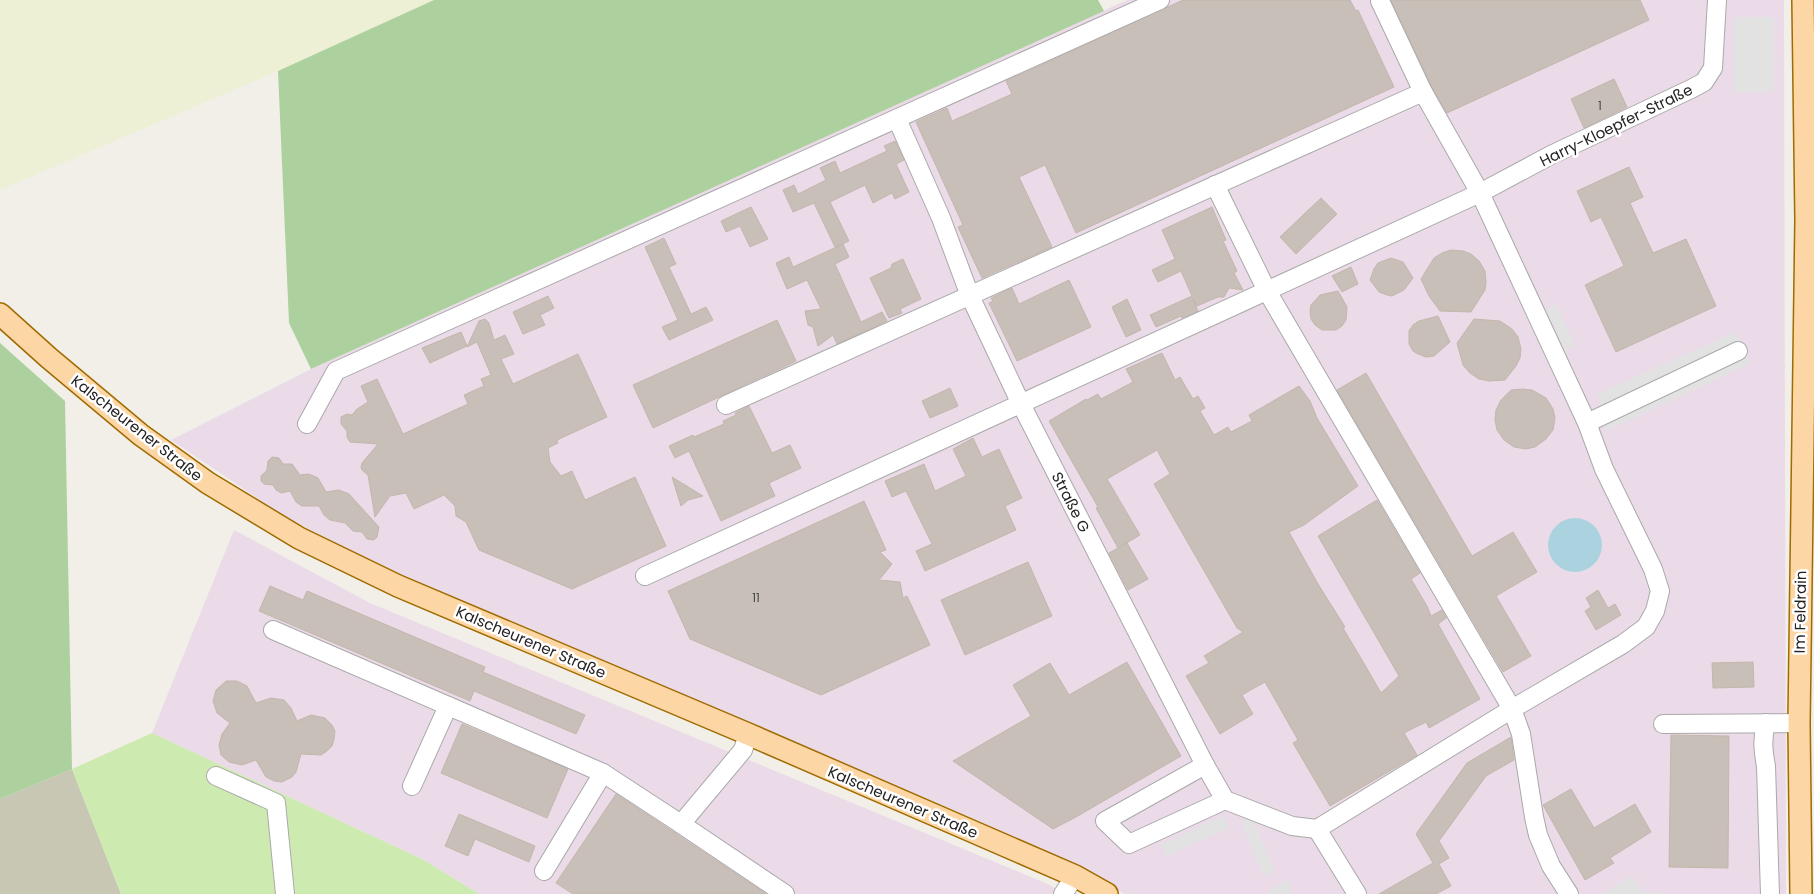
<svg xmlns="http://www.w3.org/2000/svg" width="1814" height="894" font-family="Poppins,sans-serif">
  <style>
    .industrial { fill: #ebdbe8 }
    .construction { fill: #c7c7b4 }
    .farmland { fill: #eef0d5 }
    .grass { fill: #cdebb0 }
    .forest { fill: #add19e }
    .parking { fill: #e2e2e2 }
    .water { fill: #aad3df }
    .building { fill: #c7bfb8; stroke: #c4b6ab }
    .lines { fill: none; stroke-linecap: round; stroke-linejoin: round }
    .minor-casing { stroke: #a9a9a9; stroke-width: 20 }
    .major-casing { stroke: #a06b00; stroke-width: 24 }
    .minor { stroke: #fff; stroke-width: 18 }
    .major { stroke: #fcd6a4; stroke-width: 21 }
    .labels { text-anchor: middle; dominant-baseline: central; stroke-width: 5; stroke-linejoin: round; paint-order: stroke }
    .number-label { font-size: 12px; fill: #4b4948 }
    .street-label { font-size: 15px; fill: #222; stroke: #fff }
  </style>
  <rect width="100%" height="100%" fill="#f2efe9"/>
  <g class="industrial">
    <polygon points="1127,0 1784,0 1786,894 1125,894 986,824 553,639 413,581 287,518 171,440 311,369"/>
    <polygon points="234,530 370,603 1048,884 1065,894 479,894 424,860 152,733"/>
  </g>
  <polygon class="construction" points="72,769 121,894 0,894 0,799"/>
  <polygon class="farmland" points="0,0 434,0 278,71 0,190"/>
  <polygon class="grass" points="152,733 424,860 479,894 121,894 72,769"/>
  <g class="forest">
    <polygon points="434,0 1098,0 1104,11 311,369 289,323 278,71"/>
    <polygon points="0,343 65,401 72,769 0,799"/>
  </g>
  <g class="parking">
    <rect x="1734" y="17" width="40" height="75"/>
    <polygon points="1556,304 1575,345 1565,350 1546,309"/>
    <polygon points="1736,332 1751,363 1606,431 1601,422 1602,404 1597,394"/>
    <polygon points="1223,816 1229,828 1166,856 1161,844"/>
    <polygon points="1252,817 1275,871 1263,876 1241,822"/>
    <polygon points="1632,876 1642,891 1667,894 1602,894"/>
    <polygon points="1289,880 1292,891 1287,894 1270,894 1268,890"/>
  </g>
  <circle class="water" cx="1575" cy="545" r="27"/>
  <g class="building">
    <polygon points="1183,0 1350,0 1356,11 1358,10 1394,87 1076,233 1045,165 1019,177 1052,247 982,278 958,227 963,225 916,122 947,108 952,121 1012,94 1006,81"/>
    <polygon points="1391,0 1640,0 1649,20 1447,113 1432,87"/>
    <polygon points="1614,79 1627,107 1584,128 1571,99"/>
    <polygon points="895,141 904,160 896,164 909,192 895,199 892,193 873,203 865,185 830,202 849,241 835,247 814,203 793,212 783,190 794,185 798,194 826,180 820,168 835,161 840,173 887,151 884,146"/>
    <polygon points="1629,167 1643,197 1630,203 1653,253 1686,239 1716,306 1616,352 1585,285 1624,266 1601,217 1591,222 1577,191"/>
    <polygon points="1321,198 1337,214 1296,254 1280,237"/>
    <polygon points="751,207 768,239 750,247 740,226 726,232 721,221"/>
    <polygon points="1212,207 1226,240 1223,241 1237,271 1234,273 1243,290 1229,288 1224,297 1218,297 1197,306 1193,299 1198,311 1182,318 1181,316 1156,327 1150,315 1192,296 1181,271 1158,282 1152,270 1175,259 1162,230"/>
    <polygon points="664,238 676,264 669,267 691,314 706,307 713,320 669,340 662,327 678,320 645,247"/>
    <polygon points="843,244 849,257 835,264 861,322 882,312 887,321 837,344 833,335 818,346 813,327 808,325 805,311 821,309 807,280 787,289 776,263 789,257 793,267"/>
    <polygon points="1451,250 1463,251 1471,254 1479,261 1485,271 1486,282 1485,290 1471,312 1440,311 1429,296 1421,279 1434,258 1442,253"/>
    <polygon points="1391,258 1403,262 1413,278 1404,290 1392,296 1387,295 1379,292 1370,280 1374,269 1378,263"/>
    <polygon points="903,259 921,299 900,309 902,313 889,318 870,278 891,268 892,264"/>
    <polygon points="1351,267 1358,284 1342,292 1332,276"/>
    <polygon points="1069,280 1091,327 1017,361 989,303 993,301 991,298 1012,288 1019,304"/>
    <polygon points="1338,291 1347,307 1346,320 1342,326 1336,330 1322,330 1315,325 1311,319 1310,311 1311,305 1320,295"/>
    <polygon points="548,296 554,308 540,315 545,325 523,334 513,312"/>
    <polygon points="1127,299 1141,330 1126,337 1112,307"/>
    <polygon points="1438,316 1450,342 1434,356 1426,357 1418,354 1413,351 1409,344 1409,331 1413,325 1419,321"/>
    <polygon points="485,319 489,323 494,340 505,335 514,354 501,359 513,384 578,354 607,417 557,440 558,443 548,448 550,462 561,476 572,471 585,500 635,477 666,546 572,589 479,550 466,522 456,516 455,506 444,495 414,509 406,493 390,496 375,517 368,475 362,470 361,467 362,463 378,444 350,442 347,437 347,431 341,424 341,417 347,414 352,415 357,409 368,402 361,386 377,379 403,434 468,404 464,395 484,386 481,379 491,375 477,342 467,347 479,321"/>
    <polygon points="1474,319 1500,321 1512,329 1518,337 1521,349 1520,358 1516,366 1505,380 1489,381 1479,379 1470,373 1463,365 1457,343"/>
    <polygon points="777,320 796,361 653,428 633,385"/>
    <polygon points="461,332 467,346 430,363 422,348"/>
    <polygon points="1162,353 1175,380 1180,377 1193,399 1198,396 1205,408 1200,411 1214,435 1228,427 1231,432 1252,421 1249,415 1299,386 1310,401 1317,418 1358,486 1304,525 1289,532 1318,584 1345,627 1343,628 1369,672 1381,693 1399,676 1318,536 1377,500 1420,573 1411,579 1427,606 1431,616 1442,610 1446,618 1438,624 1480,699 1429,728 1426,722 1404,733 1417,755 1330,806 1293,743 1298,740 1265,682 1242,695 1253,714 1220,734 1186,676 1209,663 1204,656 1243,632 1237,628 1154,484 1170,474 1157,450 1107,479 1140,535 1118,548 1096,508 1098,507 1049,421 1086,399 1087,400 1098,394 1101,399 1133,382 1126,369"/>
    <polygon points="1366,373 1472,556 1513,532 1537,572 1496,596 1531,656 1503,672 1337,390"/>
    <polygon points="950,388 958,406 930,418 922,401"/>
    <polygon points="1523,389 1532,390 1546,398 1553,409 1555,418 1553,430 1546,439 1535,447 1526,449 1514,447 1504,440 1497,430 1495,420 1496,410 1501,400 1511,390"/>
    <polygon points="749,406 772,453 790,445 801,468 769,483 775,496 721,521 689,451 675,458 669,446 693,435 694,437 724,424 723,421 736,415 735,413"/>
    <polygon points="973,438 982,457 999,449 1022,498 1005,506 1016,530 925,571 916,551 932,544 906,491 892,497 885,481 924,464 935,491 966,476 953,449"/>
    <polygon points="272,457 279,458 283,464 292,464 300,475 309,474 318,478 326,492 339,490 349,494 379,527 377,537 374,540 367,539 362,532 353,531 345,523 330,520 324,515 319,506 302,506 296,502 290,491 281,493 276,490 273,485 264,484 261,481 261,476 267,470 268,461"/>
    <polygon points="672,477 703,496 688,500 681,506"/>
    <polygon points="864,501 886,550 880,552 892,564 879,580 900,582 903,598 907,596 930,645 821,695 690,639 668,591"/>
    <polygon points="1127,543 1148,579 1128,590 1109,553"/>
    <polygon points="1028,562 1052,616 965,655 941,600"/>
    <polygon points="270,586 303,600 307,591 485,667 483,672 585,715 576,734 474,691 470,701 259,611"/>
    <polygon points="1598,590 1608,608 1615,604 1621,615 1596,630 1585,611 1591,607 1586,598"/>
    <polygon points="1127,662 1181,756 1076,817 1053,829 953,761 1031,716 1013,685 1050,663 1069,695"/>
    <polygon points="1753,662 1754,687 1713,688 1712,663"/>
    <polygon points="226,681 237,681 247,686 256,703 271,698 284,700 291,708 297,721 311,715 325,718 332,725 335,731 334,739 332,746 327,751 321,755 301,754 296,772 292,777 282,782 274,781 266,777 256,760 242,765 229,762 221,755 219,745 222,734 230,723 217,713 213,701 216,690"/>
    <polygon points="462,724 568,769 547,818 441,773"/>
    <polygon points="1671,735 1729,736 1728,868 1669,867"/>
    <polygon points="1511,737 1514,760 1486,776 1439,841 1449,858 1439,864 1451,886 1436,894 1379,894 1433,863 1416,834 1467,763"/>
    <polygon points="1571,789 1594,828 1635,804 1651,832 1610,858 1614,863 1585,880 1543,805"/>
    <polygon points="616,794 675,833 766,894 573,894 556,883"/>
    <polygon points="459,814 535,846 529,862 475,839 468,856 445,846"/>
  </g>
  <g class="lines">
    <defs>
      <g id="minor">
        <polyline points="897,119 941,218 970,296 1021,404 1205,765 1225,800 1292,826 1317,829 1512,709 1623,644 1646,627 1655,611 1660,591 1653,569 1604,469 1587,423 1480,193 1423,92 1380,1"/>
        <polyline points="1215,185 1267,291 1512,709 1521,734 1534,817 1538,835 1551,866 1569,894"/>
        <polyline points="726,405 1423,92"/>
        <polyline points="1587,423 1738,351"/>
        <polyline points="307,424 336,371 1160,0"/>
        <polyline points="645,576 1480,193 1551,155 1691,89 1704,82 1713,68 1717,0"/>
        <polyline points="273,630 603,773 681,824"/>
        <path d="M1766 723C1762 739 1763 751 1766 766L1770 894"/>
        <polyline points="1663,724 1799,723"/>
        <polyline points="748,734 743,750 681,824 785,894"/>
        <polyline points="1205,765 1105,821 1129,844 1225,800"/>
        <polyline points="216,776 276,803 285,894"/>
        <polyline points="412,786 448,706"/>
        <polyline points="1317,829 1357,894"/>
        <polyline points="544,871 603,773"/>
        <polyline points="1063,894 1075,876"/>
      </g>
      <g id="major">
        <polyline points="0,314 49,358 141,435 208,483 299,538 398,586 748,734 1075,876 1107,894"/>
        <polyline points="1801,894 1799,723 1806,220 1803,0"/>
      </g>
    </defs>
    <use href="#minor" class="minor-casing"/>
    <use href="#major" class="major-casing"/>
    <use href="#minor" class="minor"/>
    <use href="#major" class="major"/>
  </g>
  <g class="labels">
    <g class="number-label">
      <text x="1600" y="105">1</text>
      <text x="756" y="597">11</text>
    </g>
    <g class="street-label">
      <text transform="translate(1616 125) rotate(-26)">Harry-Kloepfer-Straße</text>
      <text transform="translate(137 428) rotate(38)">Kalscheurener Straße</text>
      <text transform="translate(1071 502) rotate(63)">Straße G</text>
      <text transform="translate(1800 612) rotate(-89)">Im Feldrain</text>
      <text transform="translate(531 642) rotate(23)">Kalscheurener Straße</text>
      <text transform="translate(903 802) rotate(23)">Kalscheurener Straße</text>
    </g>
  </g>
</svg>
